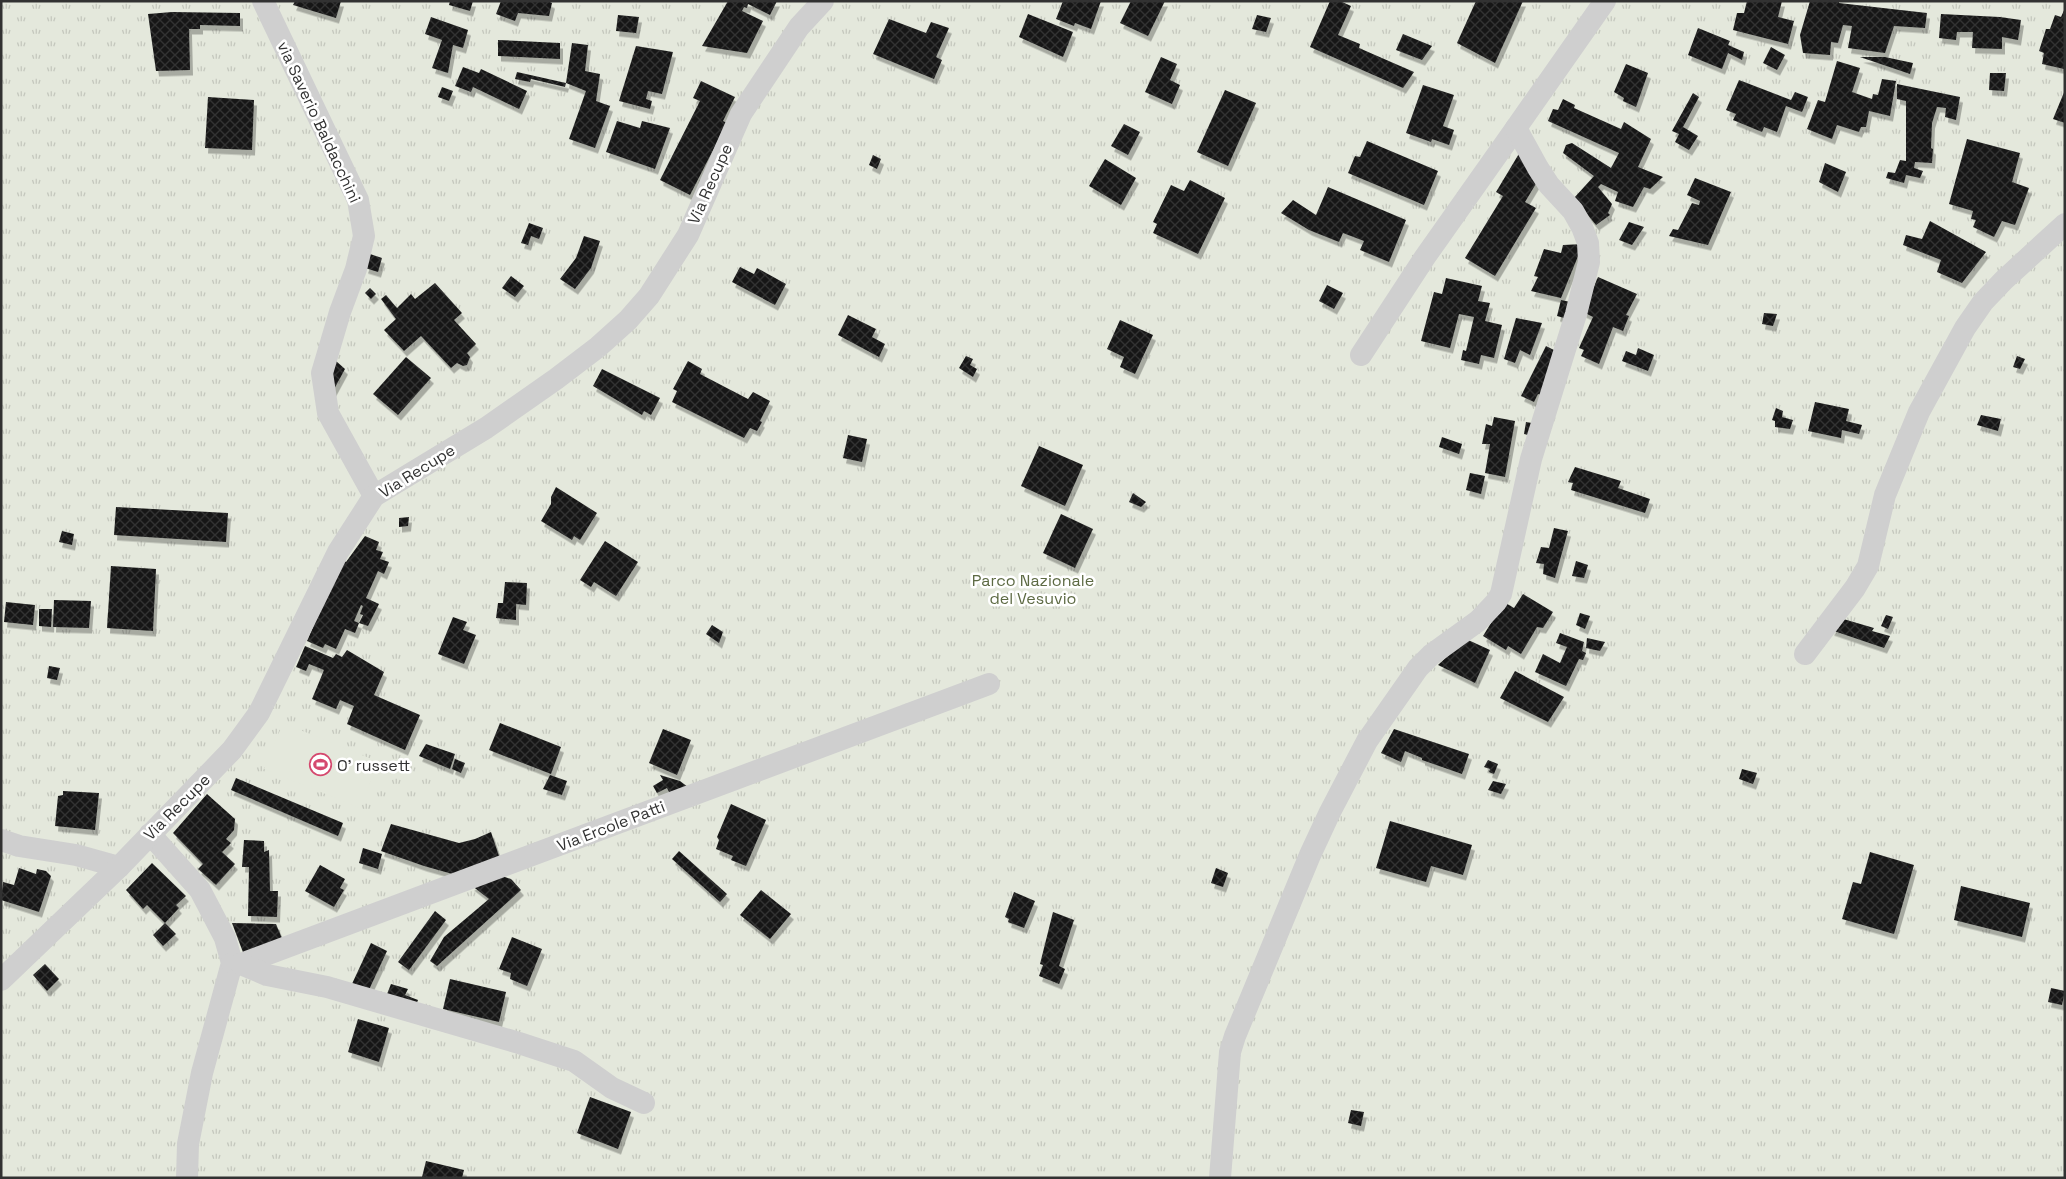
<svg xmlns="http://www.w3.org/2000/svg" width="2066" height="1179" font-family="'Space Grotesk',sans-serif">
  <style>
    .park { fill: url(#park-tufts) }
    .pitch { fill: #e4e8dc }
    .building { fill: url(#building-cross-hatch); filter: url(#shadow) }
    .lines { fill: none; stroke-linecap: round; stroke-linejoin: round }
    .minor { stroke: #cfcfcf; stroke-width: 22 }
    .labels { text-anchor: middle; dominant-baseline: central; stroke-width: 5; stroke-linejoin: round; paint-order: stroke }
    .street-label { font-size: 16px; fill: #323232; stroke: #fff }
    .park-label { font-size: 16px; fill: #5d6a43; stroke: #fff }
    .poi-label { font-size: 16px; fill: #323232; stroke: #fff; text-anchor: start }
  </style>
  <defs>
    <pattern id="park-tufts" width="24" height="20" patternUnits="userSpaceOnUse" patternTransform="scale(1.25)"><rect width="24" height="20" fill="#e4e8dc"/><path d="M3 7l-1-3M5 7V3M7 7l1-3M15 17l-1-3M17 17v-4M19 17l1-3" fill="none" stroke="#c4c7bd"/></pattern>
    <pattern id="building-cross-hatch" width="8" height="8" patternUnits="userSpaceOnUse" patternTransform="scale(1.25)"><rect width="8" height="8" fill="#191919"/><path d="M0 0l8 8M0 8l8-8" fill="none" stroke="#323232"/></pattern>
    <filter id="shadow"><feDropShadow dx="3" dy="5.5" stdDeviation="0" flood-color="#0004"/></filter>
  </defs>
  <rect width="100%" height="100%" fill="#fff"/>
  <rect class="park" x="1" y="1" width="2064" height="1177"/>
  <polygon class="pitch" points="283,723 379,762 360,808 264,769"/>
  <g class="building">
    <polygon points="295,1 341,1 336,18 293,5"/>
    <polygon points="450,1 473,1 470,11 449,5"/>
    <polygon points="501,1 548,1 552,3 549,16 518,13 515,21 496,14"/>
    <polygon points="728,1 777,1 770,15 748,4 747,8 744,7 742,11 763,21 747,53 702,46"/>
    <polygon points="1063,1 1101,1 1091,29 1075,23 1074,26 1056,19"/>
    <polygon points="1131,1 1165,1 1148,36 1120,23"/>
    <polygon points="1330,1 1340,1 1351,6 1338,35 1360,44 1359,48 1414,72 1403,88 1310,47"/>
    <polygon points="1476,1 1523,1 1495,63 1457,43"/>
    <polygon points="1747,1 1782,1 1778,17 1794,21 1788,44 1733,30 1737,13 1744,13"/>
    <polygon points="1810,1 1839,1 1839,3 1927,13 1925,28 1894,26 1885,53 1848,48 1852,26 1843,25 1838,43 1831,42 1830,55 1803,53 1800,35"/>
    <polygon points="2065,8 2065,65 2064,69 2042,64 2044,53 2039,51 2046,29 2050,29 2055,15 2061,17"/>
    <polygon points="172,12 240,13 240,26 200,25 200,29 189,29 190,70 156,71 148,14"/>
    <polygon points="1028,14 1073,32 1063,57 1019,37"/>
    <polygon points="1941,14 2000,17 2021,20 2018,40 2002,37 2002,49 1972,48 1973,32 1957,32 1956,40 1939,38"/>
    <polygon points="618,15 639,17 636,33 616,31"/>
    <polygon points="1257,15 1271,18 1266,32 1252,29"/>
    <polygon points="431,17 468,30 463,48 453,45 448,73 432,68 442,40 425,34"/>
    <polygon points="889,19 926,33 931,22 949,28 936,57 942,60 934,79 873,54"/>
    <polygon points="1698,28 1730,41 1728,45 1744,52 1742,60 1728,53 1722,69 1688,55"/>
    <polygon points="1403,34 1432,46 1422,60 1396,50"/>
    <polygon points="498,40 560,43 560,59 498,56"/>
    <polygon points="572,43 588,45 585,71 600,74 596,101 610,106 595,148 569,139 586,91 566,83"/>
    <polygon points="636,46 673,52 662,94 648,91 646,99 652,101 650,109 619,101"/>
    <polygon points="1771,47 1785,55 1777,70 1763,63"/>
    <polygon points="1161,57 1177,64 1170,80 1180,85 1172,104 1145,92"/>
    <polygon points="1860,57 1885,57 1913,63 1910,74"/>
    <polygon points="1837,61 1860,68 1852,92 1872,99 1873,94 1878,95 1882,79 1896,81 1890,116 1869,111 1866,127 1861,127 1859,132 1837,125 1832,139 1807,129 1818,100 1825,102"/>
    <polygon points="1626,64 1648,73 1636,107 1623,101 1624,98 1614,92"/>
    <polygon points="463,67 479,73 481,69 527,91 519,109 473,87 471,92 455,86"/>
    <polygon points="517,72 566,83 565,87 531,79 530,82 515,79"/>
    <polygon points="1990,73 2006,73 2004,91 1989,90"/>
    <polygon points="1739,80 1791,100 1795,92 1808,97 1802,112 1786,106 1777,132 1764,127 1762,132 1733,120 1736,114 1726,110"/>
    <polygon points="701,81 735,97 723,121 727,123 690,195 660,180 700,101 693,98"/>
    <polygon points="1897,84 1960,97 1956,120 1945,117 1946,108 1937,107 1932,123 1931,148 1933,149 1932,163 1915,162 1914,168 1923,171 1920,178 1906,175 1904,183 1886,178 1888,172 1895,173 1900,160 1906,161 1906,101 1897,99"/>
    <polygon points="1423,85 1454,95 1443,126 1454,130 1449,145 1432,139 1431,142 1406,133"/>
    <polygon points="442,87 453,91 449,101 438,97"/>
    <polygon points="1225,90 1256,103 1228,166 1197,152"/>
    <polygon points="2065,90 2065,123 2053,119"/>
    <polygon points="1693,93 1699,97 1683,127 1698,136 1689,150 1675,142 1679,134 1672,131"/>
    <polygon points="208,97 254,100 252,150 205,148"/>
    <polygon points="1563,99 1575,105 1574,108 1621,129 1624,122 1651,139 1638,167 1663,177 1650,189 1644,187 1633,207 1615,201 1618,192 1601,184 1598,187 1612,204 1608,213 1610,215 1596,225 1574,198 1594,176 1563,153 1566,145 1572,143 1611,168 1619,153 1548,121 1553,109 1558,110"/>
    <polygon points="617,121 640,128 642,121 670,128 655,169 606,152"/>
    <polygon points="1124,124 1140,132 1128,155 1111,146"/>
    <polygon points="1967,139 2020,153 2012,182 2029,188 2015,225 2002,221 1994,237 1973,227 1976,220 1971,219 1973,211 1949,204"/>
    <polygon points="1367,141 1438,171 1424,205 1348,173 1355,156 1360,157"/>
    <polygon points="1520,152 1537,182 1525,202 1536,208 1495,276 1465,258 1503,196 1496,192"/>
    <polygon points="873,155 881,159 877,169 869,165"/>
    <polygon points="1105,159 1136,178 1121,205 1089,186"/>
    <polygon points="1825,163 1846,172 1838,192 1819,182"/>
    <polygon points="1695,178 1731,192 1708,245 1669,236 1673,229 1678,230 1692,203 1699,205 1700,201 1687,195"/>
    <polygon points="1190,180 1225,198 1198,254 1153,233 1157,224 1153,222 1171,185 1184,191"/>
    <polygon points="1328,187 1406,220 1389,262 1360,250 1364,241 1343,233 1339,242 1309,230 1281,213 1293,200 1316,215"/>
    <polygon points="1930,221 1986,252 1962,283 1937,272 1941,260 1903,245 1906,235 1922,239"/>
    <polygon points="1629,222 1644,227 1632,245 1619,240"/>
    <polygon points="529,223 543,228 539,239 531,236 528,245 521,243"/>
    <polygon points="584,236 600,241 591,268 575,289 560,279 576,258"/>
    <polygon points="1583,244 1561,298 1531,291 1538,277 1534,276 1544,249 1561,253 1563,245"/>
    <polygon points="370,254 382,258 378,272 365,268"/>
    <polygon points="740,267 754,274 757,268 786,284 775,305 732,282"/>
    <polygon points="511,276 524,286 515,297 502,288"/>
    <polygon points="1598,277 1637,294 1626,315 1629,316 1623,331 1613,327 1599,364 1581,356 1584,350 1579,348 1593,317 1583,312"/>
    <polygon points="1446,278 1482,286 1478,301 1490,303 1485,321 1502,325 1494,358 1481,355 1479,364 1461,360 1463,350 1466,351 1474,317 1459,314 1450,348 1421,341 1434,292 1442,294"/>
    <polygon points="435,283 462,313 454,320 476,344 467,353 470,357 467,365 463,366 457,363 451,368 421,336 404,351 384,330 396,319 381,299 386,295 397,308 411,294 415,299"/>
    <polygon points="1327,285 1343,293 1334,309 1319,301"/>
    <polygon points="370,288 376,294 371,299 365,293"/>
    <polygon points="1561,300 1575,303 1571,320 1557,316"/>
    <polygon points="1764,313 1777,314 1773,326 1762,324"/>
    <polygon points="848,315 876,329 872,337 885,344 879,357 838,335"/>
    <polygon points="1516,318 1542,323 1530,355 1520,350 1515,363 1504,359"/>
    <polygon points="1120,320 1153,335 1135,374 1120,367 1124,357 1107,349"/>
    <polygon points="1546,346 1560,353 1542,395 1538,394 1534,402 1521,396"/>
    <polygon points="1638,348 1654,355 1648,371 1622,361 1626,351 1636,355"/>
    <polygon points="966,356 973,359 970,365 977,369 973,377 959,368"/>
    <polygon points="2017,356 2025,359 2020,369 2013,367"/>
    <polygon points="406,357 431,378 398,415 373,394"/>
    <polygon points="336,361 345,369 332,393 330,383"/>
    <polygon points="688,361 702,369 700,374 748,399 753,392 770,401 760,421 762,422 757,431 750,428 744,438 672,402 677,391 673,389"/>
    <polygon points="602,369 660,398 651,415 644,411 642,415 593,386"/>
    <polygon points="1815,402 1849,409 1846,421 1862,425 1859,434 1842,430 1841,438 1808,431"/>
    <polygon points="1776,408 1783,411 1782,417 1793,420 1790,429 1775,427 1775,421 1772,420"/>
    <polygon points="1981,415 2001,419 1998,431 1977,425"/>
    <polygon points="1494,417 1515,421 1505,477 1485,473 1490,444 1482,444 1486,424 1492,426"/>
    <polygon points="1526,422 1538,424 1536,437 1524,434"/>
    <polygon points="848,435 867,439 862,462 843,458"/>
    <polygon points="1442,437 1462,444 1459,454 1439,447"/>
    <polygon points="1039,446 1083,465 1065,506 1021,486"/>
    <polygon points="1575,467 1621,481 1618,488 1650,499 1645,513 1571,490 1573,483 1568,482"/>
    <polygon points="1470,473 1485,476 1481,494 1466,490"/>
    <polygon points="556,487 597,513 580,540 574,536 572,540 541,521 551,504 551,497"/>
    <polygon points="1133,493 1146,502 1141,507 1129,502"/>
    <polygon points="116,507 228,513 226,542 114,535"/>
    <polygon points="1061,514 1093,529 1075,568 1043,553"/>
    <polygon points="409,517 408,526 399,527 399,518"/>
    <polygon points="1554,528 1568,531 1555,578 1543,574 1544,564 1536,563 1541,547 1549,548"/>
    <polygon points="62,531 74,534 72,545 59,542"/>
    <polygon points="365,536 379,542 376,550 383,552 380,559 389,562 384,574 378,571 366,598 379,604 368,626 359,623 363,615 360,614 363,606 361,605 354,621 359,623 355,633 345,629 336,649 325,644 323,648 307,641 342,559 346,562"/>
    <polygon points="605,541 638,562 616,596 594,582 591,587 580,580"/>
    <polygon points="1576,561 1588,565 1584,578 1572,576"/>
    <polygon points="111,566 156,569 153,631 107,628"/>
    <polygon points="505,582 527,583 526,605 516,604 516,620 496,618 498,603 503,603"/>
    <polygon points="1523,594 1553,612 1543,628 1537,627 1521,654 1508,646 1506,650 1483,636 1504,602 1514,608"/>
    <polygon points="54,600 91,601 89,628 53,627"/>
    <polygon points="6,602 35,605 33,625 4,622"/>
    <polygon points="39,609 52,609 51,627 39,626"/>
    <polygon points="1580,613 1590,616 1585,629 1576,625"/>
    <polygon points="1886,615 1893,617 1888,629 1881,626"/>
    <polygon points="453,617 467,622 463,630 476,635 464,664 438,654"/>
    <polygon points="1840,618 1874,628 1872,631 1890,636 1884,648 1831,630"/>
    <polygon points="712,625 723,632 719,643 706,634"/>
    <polygon points="1560,633 1584,642 1582,651 1586,653 1583,660 1579,659 1566,686 1535,672 1543,654 1560,663 1567,647 1556,643"/>
    <polygon points="1587,638 1605,642 1600,651 1586,648"/>
    <polygon points="1466,639 1490,650 1475,683 1438,665"/>
    <polygon points="305,646 333,658 336,654 342,657 347,650 384,672 374,695 420,715 405,750 347,724 354,706 340,700 336,709 312,699 324,670 309,664 306,671 296,667"/>
    <polygon points="49,666 60,668 57,680 47,678"/>
    <polygon points="1515,671 1564,697 1548,722 1500,698"/>
    <polygon points="500,723 561,747 551,774 489,750"/>
    <polygon points="663,729 691,740 677,775 649,763"/>
    <polygon points="1394,729 1469,754 1462,774 1422,760 1422,758 1405,751 1401,762 1381,753"/>
    <polygon points="426,744 455,754 450,769 419,756"/>
    <polygon points="455,759 465,763 461,773 452,769"/>
    <polygon points="1488,760 1498,764 1494,774 1489,772 1490,769 1484,767"/>
    <polygon points="1742,769 1757,773 1753,784 1739,779"/>
    <polygon points="550,775 567,781 562,795 543,789"/>
    <polygon points="660,775 680,781 692,790 672,798 667,788 657,793 653,786 663,780"/>
    <polygon points="236,778 343,823 338,836 231,790"/>
    <polygon points="1493,781 1506,784 1501,794 1488,790"/>
    <polygon points="63,791 99,793 95,830 55,826 58,796 63,795"/>
    <polygon points="207,794 235,819 234,830 226,839 231,843 222,852 235,864 216,885 198,869 203,864 173,833"/>
    <polygon points="731,804 766,820 746,866 731,860 733,856 716,849 719,840 717,837"/>
    <polygon points="1390,821 1472,845 1463,875 1431,866 1426,882 1376,868"/>
    <polygon points="391,824 459,843 475,839 491,832 500,859 456,875 424,866 381,851"/>
    <polygon points="244,840 264,841 264,852 269,850 270,891 278,891 277,917 248,916 249,867 242,867"/>
    <polygon points="363,848 382,854 378,869 359,863"/>
    <polygon points="679,851 727,894 720,902 672,859"/>
    <polygon points="1870,852 1914,865 1894,934 1842,919 1853,882 1861,884"/>
    <polygon points="152,863 186,896 176,905 179,908 165,923 176,934 163,946 153,935 165,923 147,905 143,909 126,890"/>
    <polygon points="320,865 345,879 340,888 344,890 334,907 305,891"/>
    <polygon points="19,868 36,874 37,869 46,871 51,876 39,912 1,900 3,882 14,885"/>
    <polygon points="1216,868 1228,873 1223,887 1211,883"/>
    <polygon points="499,875 511,879 521,890 437,966 430,961 444,937 489,899 471,885"/>
    <polygon points="1961,886 2030,903 2022,937 1954,920"/>
    <polygon points="761,890 791,914 770,939 740,915"/>
    <polygon points="1014,892 1035,901 1024,928 1008,922 1009,919 1005,917"/>
    <polygon points="435,911 446,920 409,970 398,962"/>
    <polygon points="1053,912 1074,920 1059,966 1065,969 1059,984 1039,976 1043,965 1040,964"/>
    <polygon points="232,923 276,924 283,941 244,955"/>
    <polygon points="512,937 542,949 527,986 510,979 511,973 499,969"/>
    <polygon points="371,943 387,951 367,994 351,986"/>
    <polygon points="45,964 59,979 47,991 33,975"/>
    <polygon points="450,979 506,992 499,1022 443,1009"/>
    <polygon points="391,984 408,989 405,995 418,1000 415,1008 385,999"/>
    <polygon points="2051,988 2065,991 2062,1005 2048,1002"/>
    <polygon points="358,1019 389,1028 379,1062 348,1052"/>
    <polygon points="590,1097 631,1112 618,1149 577,1133"/>
    <polygon points="1351,1110 1364,1112 1361,1126 1348,1123"/>
    <polygon points="426,1161 464,1170 462,1178 422,1177"/>
  </g>
  <g class="lines">
    <g class="minor">
      <polyline points="263,1 358,200 364,236 356,269 340,312 322,373 328,413 374,496"/>
      <polyline points="1361,355 1425,257 1516,128"/>
      <polyline points="1805,654 1855,588 1868,566 1885,495 1919,412 1965,328 1983,302 2004,280 2065,224"/>
      <polyline points="150,834 200,890 225,938 232,963 202,1073 188,1144 187,1178"/>
      <polyline points="1,840 19,846 76,855 119,867"/>
      <polyline points="232,963 241,964 989,684"/>
      <polyline points="241,964 267,975 327,987 519,1043 574,1061 612,1088 644,1103"/>
      <polyline points="1,980 119,867 232,750 259,713 338,552 374,496 486,428 556,379 598,347 628,320 649,296 688,235 741,114 799,27 823,1"/>
      <polyline points="1220,1178 1230,1052 1235,1036 1310,855 1330,812 1367,741 1418,668 1431,655 1478,621 1496,602 1501,594 1531,459 1576,314 1589,262 1588,243 1582,227 1573,211 1549,185 1538,168 1516,128 1605,1"/>
    </g>
  </g>
  <defs>
    <symbol id="stadium-ring" viewBox="-11 -11 22 22"><circle r="9.5" fill="#fff" stroke="#d5486e" stroke-width="1.5"/><path d="M0-5a6.5 5 0 1 0 0 10a6.5 5 0 1 0 0-10ZM-3.5-1.8h7v3.6h-7Z" fill="#d5486e"/></symbol>
  </defs>
  <g fill-rule="evenodd">
    <use href="#stadium-ring" x="308" y="752" width="25" height="25"/>
  </g>
  <g class="labels">
    <g class="street-label">
      <text transform="translate(319 122) rotate(65)">via Saverio Baldacchini</text>
      <text transform="translate(710 184) rotate(-66)">Via Recupe</text>
      <text transform="translate(417 471) rotate(-32)">Via Recupe</text>
      <text transform="translate(177 807) rotate(-45)">Via Recupe</text>
      <text transform="translate(611 826) rotate(-21)">Via Ercole Patti</text>
    </g>
    <g class="park-label">
      <text x="1033" y="580">Parco Nazionale<tspan x="1033" dy="18">del Vesuvio</tspan></text>
    </g>
    <g class="poi-label">
      <text x="337" y="765">O' russett</text>
    </g>
  </g>
  <rect width="2066" height="1179" fill="none" stroke="#323232" stroke-width="5"/>
</svg>
